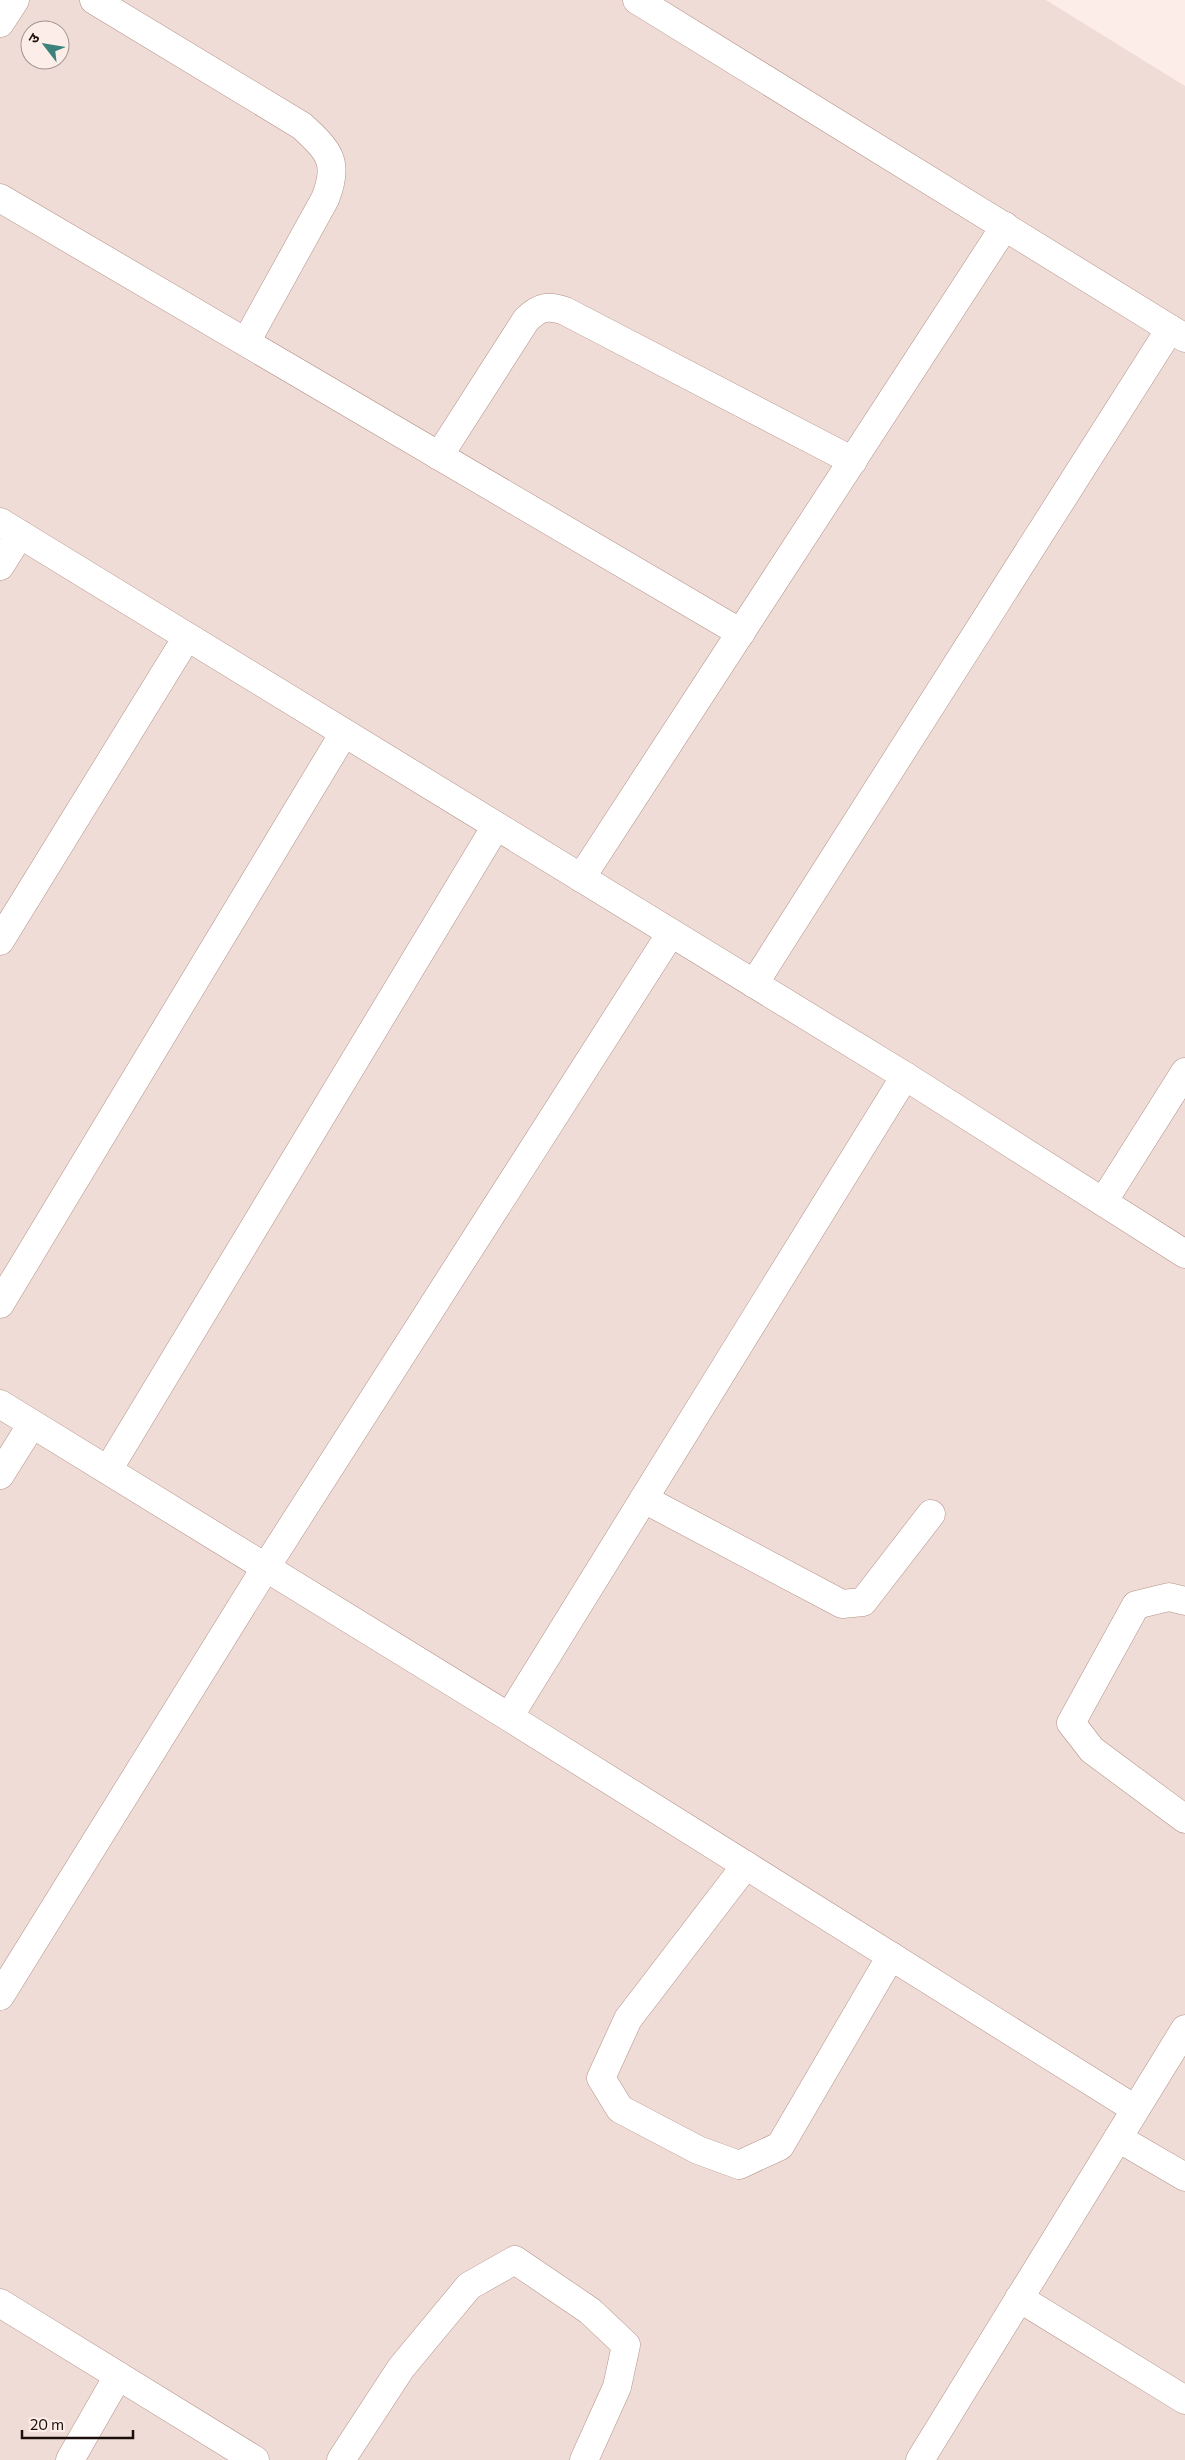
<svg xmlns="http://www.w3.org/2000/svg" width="1185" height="2460" font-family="Commissioner,'Noto Sans Devanagari',sans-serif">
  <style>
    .built { fill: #efdcd7; fill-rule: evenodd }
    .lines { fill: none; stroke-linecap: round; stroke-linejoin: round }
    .minor-casing { stroke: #b49186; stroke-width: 29 }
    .minor { stroke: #fff; stroke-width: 28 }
  </style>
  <rect width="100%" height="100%" fill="#fdede8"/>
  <path class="built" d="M0 0H1046L1185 86V2460H0ZM30 30H60V60H30Z"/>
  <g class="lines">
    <defs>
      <g id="minor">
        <path d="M94 0 302 126C329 151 340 162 325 199L246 342"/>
        <polyline points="637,0 1185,338"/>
        <polyline points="0,23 15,0"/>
        <polyline points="0,198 741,633"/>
        <path d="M439 456 526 320C539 307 547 305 565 311L853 461"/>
        <polyline points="0,522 905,1076 1185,1254"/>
        <polyline points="0,566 20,534"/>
        <polyline points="581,878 1005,226"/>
        <polyline points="0,941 187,637"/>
        <polyline points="754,984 1170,329"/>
        <polyline points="1103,1202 1185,1072"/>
        <polyline points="0,1304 344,733"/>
        <polyline points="0,1404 509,1717 1135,2109"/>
        <polyline points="108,1470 496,826"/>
        <polyline points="0,1475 32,1424"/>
        <polyline points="644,1499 842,1604 863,1602 931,1514"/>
        <polyline points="1185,1601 1169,1597 1136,1605 1071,1723 1092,1750 1185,1819"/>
        <polyline points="509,1717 905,1076"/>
        <polyline points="746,1865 628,2019 601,2078 620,2109 698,2150 739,2165 780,2146 891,1956"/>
        <polyline points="0,1996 266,1567 671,933"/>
        <polyline points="1118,2138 1185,2177"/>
        <polyline points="1019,2298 1185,2400"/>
        <polyline points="0,2303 255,2460"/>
        <polyline points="70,2460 118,2376"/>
        <polyline points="341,2460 401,2368 469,2286 515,2260 590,2311 626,2345 617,2387 584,2460"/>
        <polyline points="920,2460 1185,2029"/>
      </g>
    </defs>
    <use href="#minor" class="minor-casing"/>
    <use href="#minor" class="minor"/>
  </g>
  <g transform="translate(45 45) rotate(301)"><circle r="24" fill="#fdede8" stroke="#a39490"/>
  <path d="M0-4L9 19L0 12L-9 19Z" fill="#3b827d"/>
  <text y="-8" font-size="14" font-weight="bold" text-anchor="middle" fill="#1c0f0b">उ</text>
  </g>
  <path d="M22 2430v8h111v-8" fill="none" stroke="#1c0f0b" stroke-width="2.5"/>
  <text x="30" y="2430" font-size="15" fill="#1c0f0b" stroke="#fdede8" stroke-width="4" paint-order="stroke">20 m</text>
</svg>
